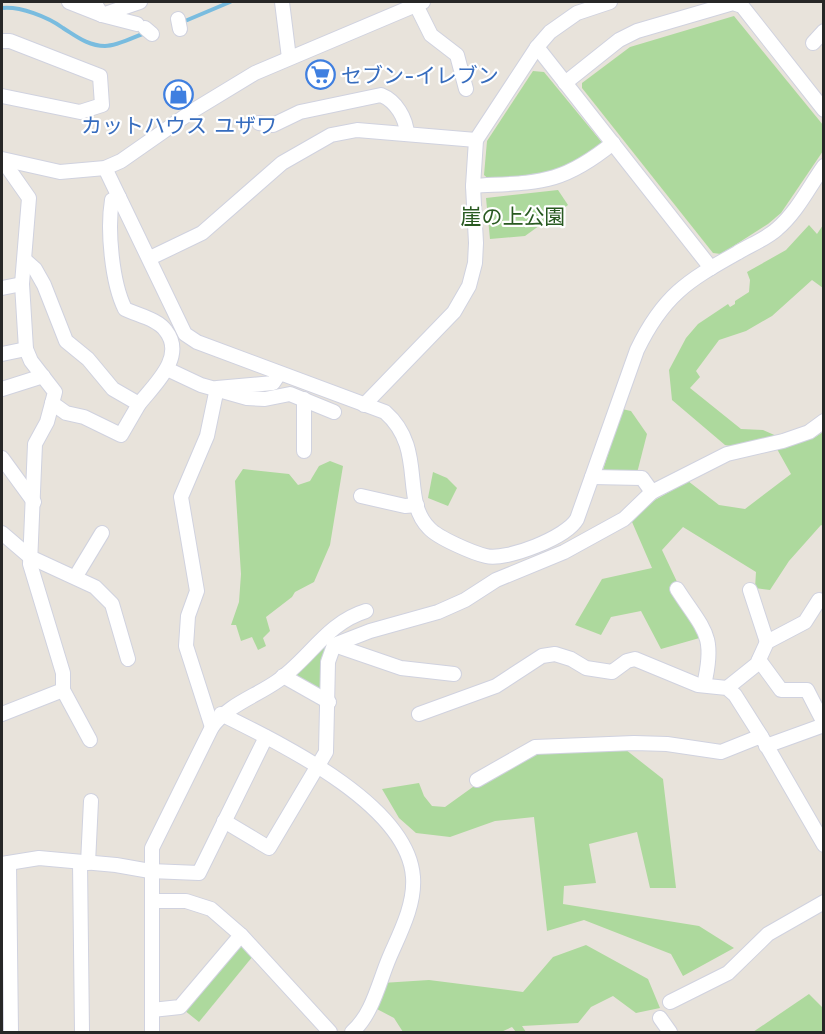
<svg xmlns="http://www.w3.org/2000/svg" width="825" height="1034" font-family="'Work Sans','Noto Sans JP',sans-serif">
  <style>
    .green { fill: #add99d }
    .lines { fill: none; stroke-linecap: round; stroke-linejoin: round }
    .stream { stroke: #79bcdf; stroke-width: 4 }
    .minor-casing { stroke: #d0d2df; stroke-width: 16 }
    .minor { stroke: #fff; stroke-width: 14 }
    .labels { text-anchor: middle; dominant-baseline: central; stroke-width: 4.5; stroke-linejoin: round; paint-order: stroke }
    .shop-label { font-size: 21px; fill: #366cbe; stroke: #fff; text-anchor: start }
    .park-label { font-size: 21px; fill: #295a21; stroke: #fff }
  </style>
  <rect width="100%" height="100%" fill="#e8e3db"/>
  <g class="green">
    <polygon points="734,16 823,125 823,151 781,213 768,224 721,254 713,253 582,88 582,83 630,47"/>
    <polygon points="533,71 544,72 604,145 554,177 491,181 484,175 487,141"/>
    <polygon points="558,190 568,205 525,236 490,239 486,198"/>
    <polygon points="809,225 817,234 823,225 823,288 812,280 772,316 746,331 719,340 696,371 700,377 690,388 741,429 763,430 788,441 810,434 814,438 823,432 823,526 821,525 789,561 770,590 755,588 756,572 683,527 662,550 703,637 661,649 641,611 611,617 601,635 575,625 602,579 652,568 629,515 688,481 719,505 745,509 791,474 777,449 750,450 725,445 672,400 669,370 686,338 698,324 728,304 730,307 735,304 735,301 749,292 750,280 747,272 786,250"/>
    <polygon points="622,409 631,411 647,434 637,473 603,470"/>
    <polygon points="330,461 343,466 330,545 314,582 295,592 292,597 266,617 270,631 263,638 266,646 258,650 252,637 241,641 236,625 231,625 239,602 241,574 235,481 243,469 289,474 298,485 310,481 319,466"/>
    <polygon points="433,472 447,478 457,488 448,506 428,498"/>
    <polygon points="328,640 324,691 293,679 296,670"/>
    <polygon points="621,746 663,779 676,888 650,888 637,832 589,844 596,883 564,886 563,904 699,926 734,948 683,976 671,954 584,920 547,931 534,817 495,821 450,837 416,833 399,818 382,789 419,783 424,796 432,806 445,807 502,766 536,750"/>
    <polygon points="239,941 253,956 199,1022 184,1010"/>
    <polygon points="586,945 648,979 660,1008 636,1013 613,996 591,1007 578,1023 522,1026 526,1032 516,1032 512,1027 501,1032 403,1032 394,1018 375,1008 382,983 429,980 523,992 553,957"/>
    <polygon points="809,994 823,1008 823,1032 753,1032"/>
  </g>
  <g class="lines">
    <g class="stream">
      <path d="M2 8C20 6 48 17 63 28 76 36 88 46 105 46 117 46 134 37 145 33"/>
      <polyline points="185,21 230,2"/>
    </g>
    <defs>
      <g id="minor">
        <polyline points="69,2 102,15 94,2"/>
        <polyline points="282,2 289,58"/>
        <polyline points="416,5 431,35 457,55 466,89"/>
        <polyline points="102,15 140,2"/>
        <polyline points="102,15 137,24"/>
        <polyline points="178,19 180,29"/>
        <polyline points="145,28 152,34"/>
        <polyline points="2,41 10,41 100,76 102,105 80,112 2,96"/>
        <polyline points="813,43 824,31"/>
        <polyline points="537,47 711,268"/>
        <polyline points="565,83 619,40 637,31 733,3 742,6 824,110"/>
        <path d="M259 123 273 125 300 112 381 95C396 101 406 118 407 134"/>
        <polyline points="2,159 60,172 105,168 121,161 194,110 255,73 423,2"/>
        <path d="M105 168 185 334 197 342 385 412C427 449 400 499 429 528 438 538 473 553 486 556 507 561 567 537 577 519L637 350C663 296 687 281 737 253 750 245 766 239 777 229 797 212 809 187 824 166"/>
        <path d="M473 186C537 182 560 186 613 143"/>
        <polyline points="150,258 202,233 282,163 331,135 357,130 476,140"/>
        <path d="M26 261 35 269 44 285 66 341 88 359 113 389 139 404C154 385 186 357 166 331 158 319 137 315 125 309 112 283 107 230 112 200L119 197"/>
        <polyline points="2,288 22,284"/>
        <polyline points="2,354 26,349"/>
        <polyline points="167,369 201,385 247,398 265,399 290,394 334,412"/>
        <polyline points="2,389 43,376"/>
        <polyline points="304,399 304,451"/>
        <polyline points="52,403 66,413 84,417 121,435 139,404"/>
        <polyline points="364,405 454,312 469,286 475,263 476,243 473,186 476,140 537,47 550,32 577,13 610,2"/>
        <polyline points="2,458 34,502"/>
        <polyline points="592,477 642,478 652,492"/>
        <polyline points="361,496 405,506 417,505"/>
        <polyline points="2,533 30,557 95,587 112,604 128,659"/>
        <polyline points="76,576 102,533"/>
        <path d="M677 589C704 631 716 634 704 685"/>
        <polyline points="750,590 767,642"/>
        <polyline points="334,645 401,668 454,674"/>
        <polyline points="759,660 781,690 807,690 824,723"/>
        <polyline points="283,676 329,702"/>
        <polyline points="727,688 757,664 767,642 805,622 819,600"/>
        <polyline points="63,690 90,740"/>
        <polyline points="2,714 63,690 63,673 30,564 35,444 47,422 55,392 31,361 26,349 22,284 29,198 8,168 9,161"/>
        <path d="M221 714C279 743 408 804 413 877 415 904 401 931 390 956 379 981 373 1014 352 1032"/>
        <polyline points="419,714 496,686 542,656 555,654 571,659 586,668 612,672 627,661 635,659 698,685 727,688 735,695 761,736"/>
        <polyline points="212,727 186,646 188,616 197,591 181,497 207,436 217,388 273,383 279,374"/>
        <polyline points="766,746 824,725"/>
        <polyline points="477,780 535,747 634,743 667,744 721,752 761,736 824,845"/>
        <polyline points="224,821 269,848 326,752 328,662 334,645 370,631 438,612 465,600 496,580 564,552 624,519 652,492 727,454 783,441 809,432 824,421"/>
        <polyline points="80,862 82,1032"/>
        <polyline points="9,863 11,1032"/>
        <polyline points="88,863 91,801"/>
        <polyline points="2,864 39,858 116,865 150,871 199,873 266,737"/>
        <polyline points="152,901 186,901 211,909 241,935 330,1032"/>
        <polyline points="670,1002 728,973 768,934 824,902"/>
        <polyline points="152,1010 180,1007 241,935"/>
        <polyline points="660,1018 670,1032"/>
        <path d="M152 1032V848L212 727C228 705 254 697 276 682 309 660 326 623 366 611"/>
      </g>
    </defs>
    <use href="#minor" class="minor-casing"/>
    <use href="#minor" class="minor"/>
  </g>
  <defs>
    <symbol id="supermarket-ring" viewBox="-11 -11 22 22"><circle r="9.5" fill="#fff" stroke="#3f7fe0" stroke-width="1.5"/><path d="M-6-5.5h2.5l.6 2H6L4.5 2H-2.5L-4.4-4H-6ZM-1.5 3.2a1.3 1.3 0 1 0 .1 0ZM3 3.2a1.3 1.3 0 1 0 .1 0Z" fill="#3f7fe0"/></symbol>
    <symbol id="shop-ring" viewBox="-11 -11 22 22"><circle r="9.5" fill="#fff" stroke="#3f7fe0" stroke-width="1.5"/><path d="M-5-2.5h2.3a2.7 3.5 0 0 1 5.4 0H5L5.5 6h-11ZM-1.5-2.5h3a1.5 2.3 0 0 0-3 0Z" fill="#3f7fe0"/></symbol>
  </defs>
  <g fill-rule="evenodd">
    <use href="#supermarket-ring" x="304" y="58" width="33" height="33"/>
    <use href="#shop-ring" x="162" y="78" width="33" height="33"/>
  </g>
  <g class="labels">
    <g class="shop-label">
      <text x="341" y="75">セブン-イレブン</text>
      <text x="179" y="125" text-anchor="middle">カットハウス ユザワ</text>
    </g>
    <g class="park-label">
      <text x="513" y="216">崖の上公園</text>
    </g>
  </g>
  <rect width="825" height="1034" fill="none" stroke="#272727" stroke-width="6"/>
</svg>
